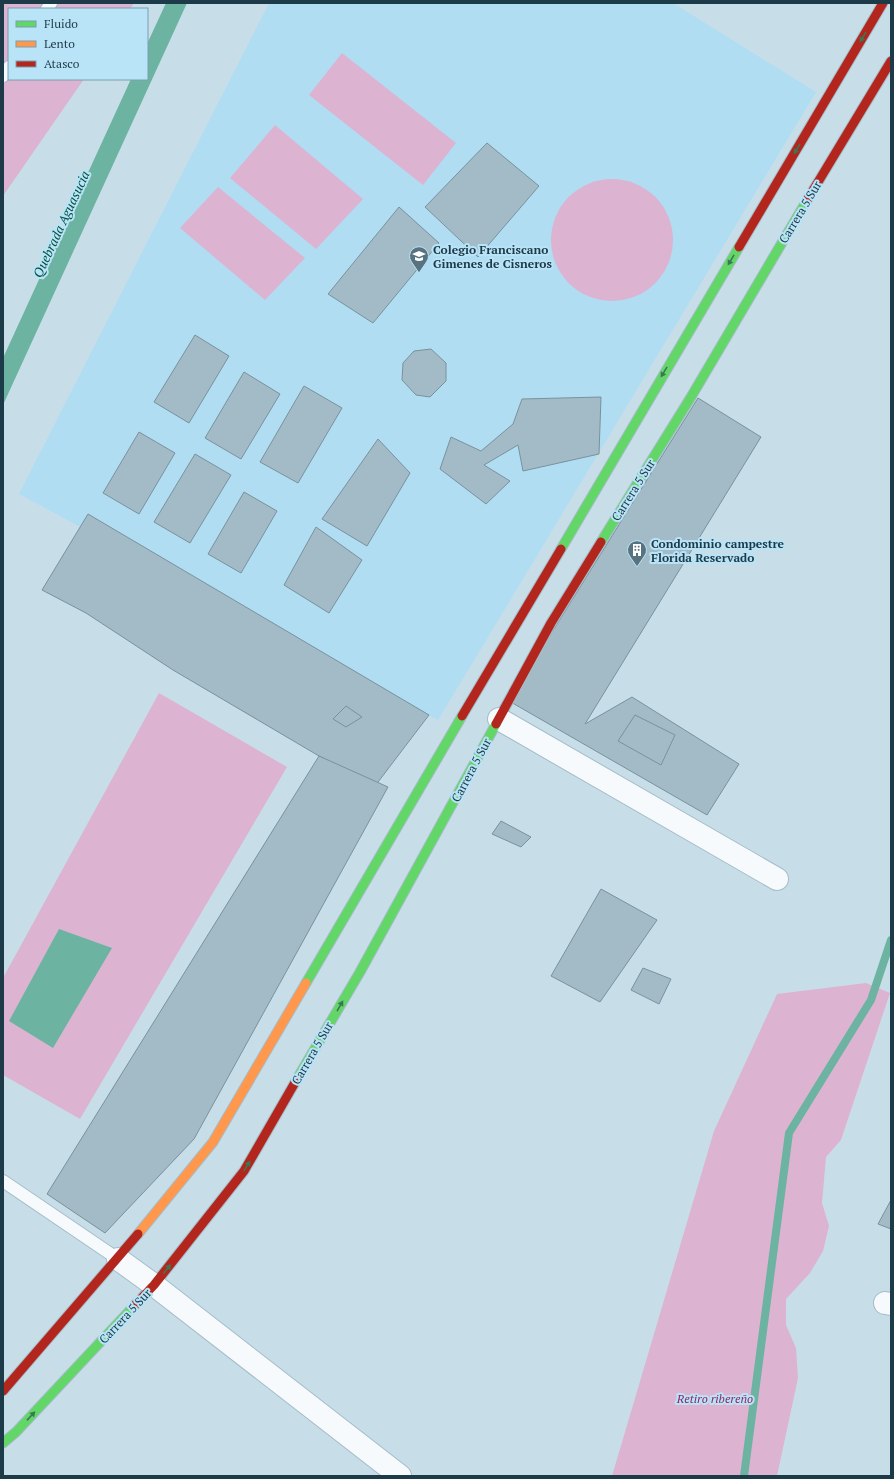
<svg xmlns="http://www.w3.org/2000/svg" width="894" height="1479" font-family="'PT Serif',serif">
  <style>
    .built { fill: #b0ddf2 }
    .green { fill: #ddb3d2 }
    .water { fill: #6cb3a1 }
    .lines { fill: none; stroke-linecap: round; stroke-linejoin: round }
    .stream { stroke: #6cb3a1; stroke-width: 8 }
    .building { fill: #a3bbc7; stroke: #78929d }
    .lane-casing { stroke: #a4bdc8; stroke-width: 14 }
    .street-casing { stroke: #a4bdc8; stroke-width: 24 }
    .fast-casing { stroke: #a4bdc8; stroke-width: 11 }
    .slow-casing { stroke: #a4bdc8; stroke-width: 11 }
    .jam-casing { stroke: #a4bdc8; stroke-width: 11 }
    .lane { stroke: #f7fafc; stroke-width: 12 }
    .street { stroke: #f7fafc; stroke-width: 22 }
    .fast { stroke: #63d668; stroke-width: 9 }
    .slow { stroke: #ff974d; stroke-width: 9 }
    .jam { stroke: #b3261e; stroke-width: 9 }
    .oneway { fill: #387854 }
    .labels { text-anchor: middle; dominant-baseline: central; stroke-width: 4; stroke-linejoin: round; paint-order: stroke }
    .street-label { font-size: 12px; fill: #1c3a47; stroke: #b9e3f7 }
    .poi-label { font-size: 12px; font-weight: bold; fill: #1c3a47; stroke: #b9e3f7; text-anchor: start }
    .park-label { font-size: 12px; font-style: italic; fill: #912665; stroke: #b9e3f7 }
    .water-label { font-size: 13px; font-style: italic; fill: #00503c; stroke: #b9e3f7 }
  </style>
  <rect width="100%" height="100%" fill="#c7dee9"/>
  <polygon class="built" points="269,3 673,3 816,92 438,720 19,494"/>
  <g class="green">
    <polygon points="3,3 134,3 130,9 9,9 9,79 84,79 3,196"/>
    <polygon points="342,53 456,143 423,185 309,95"/>
    <polygon points="275,125 363,199 316,249 230,178"/>
    <circle cx="612" cy="240" r="61"/>
    <polygon points="218,187 305,258 265,300 180,228"/>
    <polygon points="159,693 287,767 80,1119 3,1075 3,978"/>
    <polygon points="866,983 890,993 841,1140 826,1157 822,1203 829,1226 823,1251 810,1273 786,1299 786,1325 796,1348 798,1378 777,1476 612,1476 714,1131 777,994"/>
  </g>
  <g class="water">
    <polygon points="166,3 187,3 3,405 3,358 131,79 147,79 147,44"/>
    <polygon points="59,929 112,948 53,1048 9,1021"/>
  </g>
  <g class="lines">
    <polyline class="stream" points="744,1476 789,1133 871,1000 891,940"/>
  </g>
  <g class="building">
    <polygon points="487,143 539,186 478,257 425,207"/>
    <polygon points="399,207 439,243 373,323 328,294"/>
    <polygon points="195,335 229,356 189,423 154,402"/>
    <polygon points="431,349 446,363 446,381 430,397 416,395 402,380 403,363 414,351"/>
    <polygon points="244,372 280,394 241,459 205,438"/>
    <polygon points="304,386 342,408 298,483 260,462"/>
    <polygon points="601,397 599,454 523,471 518,445 484,465 510,481 486,504 440,469 451,437 481,451 513,424 522,399"/>
    <polygon points="698,398 761,437 585,724 632,697 739,764 707,815 509,701"/>
    <polygon points="139,432 175,453 139,514 103,493"/>
    <polygon points="378,439 410,473 367,546 322,519"/>
    <polygon points="195,454 231,475 190,543 154,522"/>
    <polygon points="244,492 277,511 241,573 208,554"/>
    <polygon points="88,514 429,715 375,786 319,756 173,670 86,613 42,590"/>
    <polygon points="316,527 362,560 329,613 284,585"/>
    <polygon points="346,706 362,717 346,727 333,719"/>
    <polygon points="635,715 675,735 661,765 618,741"/>
    <polygon points="319,756 388,787 194,1139 105,1233 47,1194"/>
    <polygon points="501,821 531,837 521,847 492,834"/>
    <polygon points="601,889 657,920 600,1002 551,976"/>
    <polygon points="643,968 671,979 659,1004 631,990"/>
    <polygon points="891,1200 891,1229 878,1224"/>
  </g>
  <g class="lines">
    <defs>
      <g id="lane">
        <polyline points="47,9 51,3"/>
        <polyline points="3,76 9,67"/>
        <polyline points="3,1181 118,1259"/>
      </g>
      <g id="street">
        <polyline points="499,719 777,879"/>
        <polyline points="118,1259 154,1285 400,1476"/>
        <polyline points="885,1303 891,1304"/>
      </g>
      <g id="fast">
        <polyline points="601,542 691,397 806,202"/>
        <polyline points="561,549 739,247"/>
        <polyline points="306,983 462,716"/>
        <polyline points="297,1079 360,972 496,724"/>
        <polyline points="3,1443 16,1432 135,1305"/>
      </g>
      <polyline id="slow" points="138,1234 213,1142 306,983"/>
      <g id="jam">
        <polyline points="806,202 891,61"/>
        <polyline points="739,247 883,3"/>
        <polyline points="462,716 561,549"/>
        <polyline points="496,724 551,623 601,542"/>
        <polyline points="135,1305 154,1285 244,1171 297,1079"/>
        <polyline points="3,1391 138,1234"/>
      </g>
    </defs>
    <use href="#lane" class="lane-casing"/>
    <use href="#street" class="street-casing"/>
    <use href="#fast" class="fast-casing"/>
    <use href="#slow" class="slow-casing"/>
    <use href="#jam" class="jam-casing"/>
    <use href="#lane" class="lane"/>
    <use href="#street" class="street"/>
    <use href="#fast" class="fast"/>
    <use href="#slow" class="slow"/>
    <use href="#jam" class="jam"/>
  </g>
  <defs><path id="oneway-solid" d="M-6-.8H1V-3.2L6.5 0L1 3.2V.8H-6Z"/></defs>
  <g class="oneway">
    <use href="#oneway-solid" transform="translate(863 37) rotate(121)"/>
    <use href="#oneway-solid" transform="translate(797 149) rotate(121)"/>
    <use href="#oneway-solid" transform="translate(731 260) rotate(121)"/>
    <use href="#oneway-solid" transform="translate(664 372) rotate(121)"/>
    <use href="#oneway-solid" transform="translate(340 1006) rotate(-60)"/>
    <use href="#oneway-solid" transform="translate(247 1166) rotate(-59)"/>
    <use href="#oneway-solid" transform="translate(167 1269) rotate(-52)"/>
    <use href="#oneway-solid" transform="translate(31 1416) rotate(-47)"/>
  </g>
  <defs>
    <symbol id="school-pin" viewBox="-11 -11 22 30"><path d="M0 17L-7.5 6A9.5 9.5 0 1 1 7.5 6Z" fill="#587380" stroke="#b9e3f7"/><path d="M0-5L7-2L0 1L-7-2ZM-4 1L0 2.5L4 1V4Q0 6-4 4Z" fill="#fff"/></symbol>
    <symbol id="building-pin" viewBox="-11 -11 22 30"><path d="M0 17L-7.5 6A9.5 9.5 0 1 1 7.5 6Z" fill="#587380" stroke="#b9e3f7"/><path d="M-4-6H4V6H1V3H-1V6H-4ZM-2.5-4.3h1.7v1.8h-1.7ZM.8-4.3h1.7v1.8H.8ZM-2.5-1h1.7V.8h-1.7ZM.8-1h1.7V.8H.8Z" fill="#fff"/></symbol>
  </defs>
  <g fill-rule="evenodd">
    <use href="#school-pin" x="408" y="245" width="22" height="30"/>
    <use href="#building-pin" x="626" y="539" width="22" height="30"/>
  </g>
  <g class="labels">
    <g class="street-label">
      <text transform="translate(800 212) rotate(-59)">Carrera 5 Sur</text>
      <text transform="translate(633 490) rotate(-58)">Carrera 5 Sur</text>
      <text transform="translate(471 770) rotate(-62)">Carrera 5 Sur</text>
      <text transform="translate(312 1053) rotate(-60)">Carrera 5 Sur</text>
      <text transform="translate(125 1316) rotate(-47)">Carrera 5 Sur</text>
    </g>
    <g class="poi-label">
      <text x="433" y="249">Colegio Franciscano<tspan x="433" dy="14">Gimenes de Cisneros</tspan></text>
      <text x="651" y="543">Condominio campestre<tspan x="651" dy="14">Florida Reservado</tspan></text>
    </g>
    <g class="park-label">
      <text x="715" y="1398">Retiro ribereño</text>
    </g>
    <g class="water-label">
      <text transform="translate(61 224) rotate(-65)">Quebrada Aguasucia</text>
    </g>
  </g>
  <rect width="894" height="1479" fill="none" stroke="#1c3a47" stroke-width="8"/>
  <rect x="8" y="8" width="140" height="72" fill="#b9e3f7" stroke="#7a9fb1"/>
  <rect x="16" y="21" width="20" height="6" fill="#63d668" stroke="#7a9fb1"/>
  <text x="44" y="28" font-size="12" fill="#1c3a47">Fluido</text>
  <rect x="16" y="41" width="20" height="6" fill="#ff974d" stroke="#7a9fb1"/>
  <text x="44" y="48" font-size="12" fill="#1c3a47">Lento</text>
  <rect x="16" y="61" width="20" height="6" fill="#b3261e" stroke="#7a9fb1"/>
  <text x="44" y="68" font-size="12" fill="#1c3a47">Atasco</text>
</svg>
